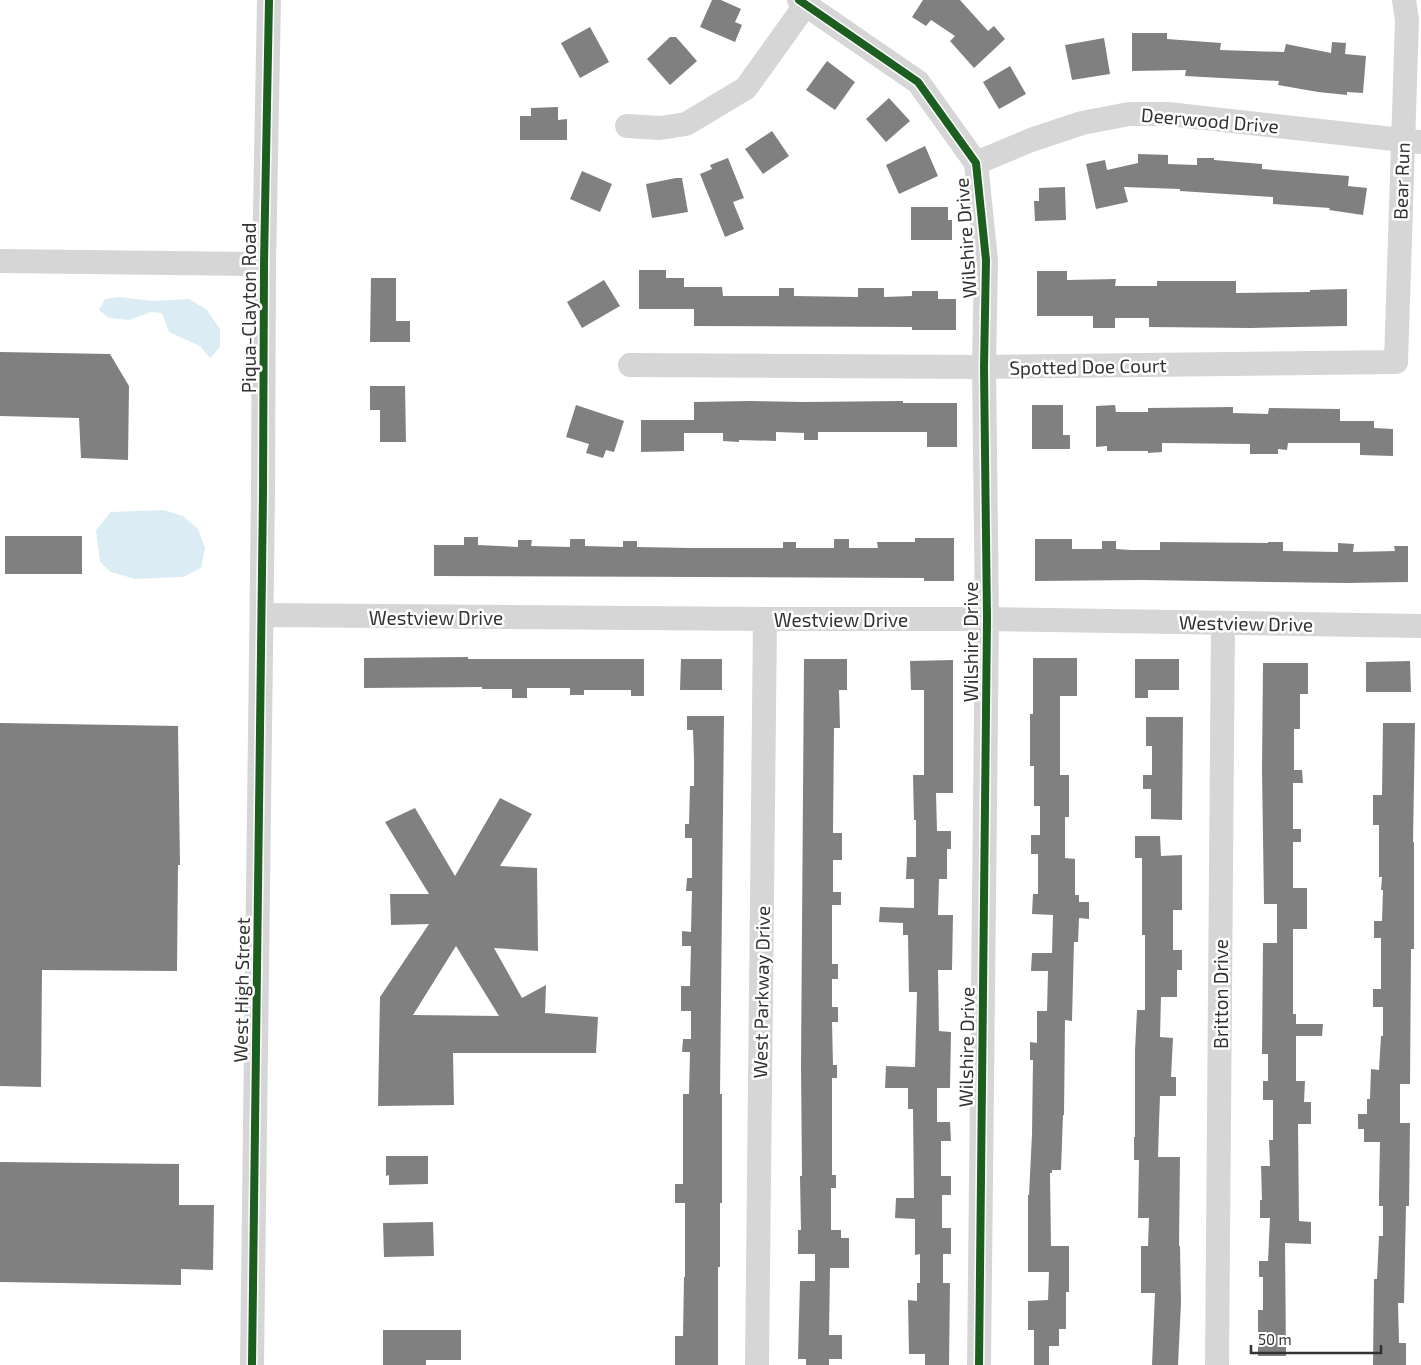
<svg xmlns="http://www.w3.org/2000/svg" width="1421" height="1365" font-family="'Exo 2',sans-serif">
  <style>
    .water { fill: #dbecf4 }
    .building { fill: #808080; fill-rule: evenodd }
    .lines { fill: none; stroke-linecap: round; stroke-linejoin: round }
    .minor { stroke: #d6d6d6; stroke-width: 24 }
    .cycleway-casing { stroke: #fff; stroke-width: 11 }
    .cycleway { stroke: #1b5e20; stroke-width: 8 }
    .labels { text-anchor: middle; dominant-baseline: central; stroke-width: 5; stroke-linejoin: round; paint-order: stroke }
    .street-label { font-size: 19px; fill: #323232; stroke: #fff }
  </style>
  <rect width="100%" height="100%" fill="#fff"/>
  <g class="water">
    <polygon points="119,297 152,301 189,299 207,310 220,329 220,347 210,358 200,346 169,332 162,313 151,312 129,320 109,318 99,310 105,299"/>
    <polygon points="163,510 183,516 198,529 205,548 201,568 183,577 135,579 111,572 100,562 96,530 111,512"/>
  </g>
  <g class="building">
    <polygon points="712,0 721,0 741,9 735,22 742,25 735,42 700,27"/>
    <polygon points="923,0 960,0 988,31 994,26 1005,39 974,68 950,41 955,36 931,20 926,26 912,17"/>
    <polygon points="590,27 609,62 580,78 561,43"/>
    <polygon points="1132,33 1167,33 1167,39 1221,43 1220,50 1284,52 1286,44 1331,53 1332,42 1346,43 1345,54 1366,56 1363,93 1347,92 1347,95 1318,92 1278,85 1279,81 1185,76 1186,70 1132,71"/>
    <polygon points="670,37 676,37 697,61 670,85 647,59"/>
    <polygon points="1104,38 1110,74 1072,80 1065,45"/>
    <polygon points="827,61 855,82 835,110 806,90"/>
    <polygon points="1010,66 1026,94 999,109 983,82"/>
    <polygon points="889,98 910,121 886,142 866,119"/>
    <polygon points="558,107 558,120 567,119 567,140 520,140 520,116 531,116 531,108"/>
    <polygon points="772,131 789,156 763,174 745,149"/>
    <polygon points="925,146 938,176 899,194 886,165"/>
    <polygon points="1138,154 1168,155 1168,164 1197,165 1197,158 1214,158 1214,160 1262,164 1262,169 1349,176 1348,186 1367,188 1363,215 1329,210 1330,208 1273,204 1273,197 1180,191 1180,189 1124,187 1128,202 1096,209 1086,164 1105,160 1107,170 1138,163"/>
    <polygon points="728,158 744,198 733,202 744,229 725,237 700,174 712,169 710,165"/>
    <polygon points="582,171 612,184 600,212 570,199"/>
    <polygon points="676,178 682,178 688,212 652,218 646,184"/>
    <polygon points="1065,187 1066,220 1035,221 1034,201 1039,201 1039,188"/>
    <polygon points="911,207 948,207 948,220 952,220 952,240 911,240"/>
    <polygon points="639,270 666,270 666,278 684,278 684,287 722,287 723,296 779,296 779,288 794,288 794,296 858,297 858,288 884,288 884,297 912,296 912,291 938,291 938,299 956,299 956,330 912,330 912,327 694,326 694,309 639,309"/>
    <polygon points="1037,271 1067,271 1067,280 1116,279 1115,286 1157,286 1157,281 1236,281 1236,293 1310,292 1310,290 1347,289 1347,326 1251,328 1149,327 1149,318 1115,318 1115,328 1093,328 1093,316 1037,316"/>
    <polygon points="371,278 396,278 396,321 410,321 410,342 370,342"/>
    <polygon points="604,280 620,306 582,328 567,302"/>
    <polygon points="0,352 110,354 129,386 128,460 81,458 79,418 0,416"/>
    <polygon points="370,386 405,386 406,442 380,442 380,410 370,410"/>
    <polygon points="750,401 804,402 903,401 903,403 957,403 957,447 927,447 927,432 818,432 818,440 804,440 804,433 776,432 776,441 739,440 739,442 723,441 723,433 684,433 684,451 641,452 641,420 694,420 694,402"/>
    <polygon points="576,405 624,421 614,452 606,450 603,458 586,453 589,444 566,437"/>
    <polygon points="1032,405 1063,405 1063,435 1070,435 1070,449 1032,449"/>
    <polygon points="1115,405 1116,412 1148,412 1148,408 1233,407 1233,413 1268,414 1269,408 1340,409 1340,421 1374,421 1374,428 1393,429 1393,456 1360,455 1360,443 1288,443 1287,450 1278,449 1278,454 1250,454 1250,444 1162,443 1162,452 1148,453 1148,451 1107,451 1107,446 1096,447 1096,406"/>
    <rect x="5" y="536" width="77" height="38"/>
    <polygon points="464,537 478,537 478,545 518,547 518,540 532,540 531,546 570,547 570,539 585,539 585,546 623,547 623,541 637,541 637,547 690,548 783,548 783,542 796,542 796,548 834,548 834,539 849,539 849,548 878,548 877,542 915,542 915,538 954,538 954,581 924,581 924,578 434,576 434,545 464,545"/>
    <polygon points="1035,539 1072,539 1072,549 1102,549 1102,541 1116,541 1116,549 1131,550 1160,550 1160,542 1268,543 1268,542 1283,542 1283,551 1338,552 1338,543 1354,544 1353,552 1395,551 1394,546 1408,546 1408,582 1346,583 1142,580 1035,581"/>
    <polygon points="468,657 468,659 644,659 644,696 631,696 631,690 584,690 584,695 570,695 570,688 527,688 527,698 512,698 512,689 482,689 482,687 364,688 364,658"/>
    <polygon points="1033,658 1077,658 1077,696 1060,696 1060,775 1069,775 1069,817 1065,817 1065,858 1075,859 1075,895 1079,895 1079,902 1089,902 1089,919 1079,918 1078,942 1074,942 1072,1021 1065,1020 1064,1115 1063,1115 1061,1170 1052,1170 1052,1173 1050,1173 1051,1246 1069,1246 1069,1292 1066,1292 1066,1329 1059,1329 1059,1346 1049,1346 1049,1365 1034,1365 1034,1330 1028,1330 1028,1301 1048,1300 1049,1272 1028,1272 1028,1195 1029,1195 1032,1134 1033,1060 1030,1060 1030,1042 1037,1043 1037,1011 1047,1011 1048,971 1031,971 1032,953 1052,953 1053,915 1032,914 1033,894 1038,894 1038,854 1031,854 1031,835 1040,835 1040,806 1034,806 1034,766 1030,766 1030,714 1033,714"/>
    <polygon points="681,659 722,659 722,690 680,690"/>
    <polygon points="804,659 847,659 847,690 839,690 840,728 834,728 833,833 842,833 842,860 833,860 833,892 841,892 841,905 832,905 832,964 838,964 838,979 832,979 832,1007 838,1007 838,1022 832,1022 833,1065 837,1065 837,1078 832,1078 832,1175 836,1175 836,1188 831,1188 831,1230 841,1230 841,1238 849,1238 849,1268 830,1268 829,1335 842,1335 842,1359 829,1359 829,1365 806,1365 806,1359 798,1359 800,1281 815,1281 815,1254 798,1254 798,1230 801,1230 800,1176 802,1176 801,1065"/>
    <polygon points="1135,659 1179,659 1179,690 1148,690 1148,698 1135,698"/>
    <polygon points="953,660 953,793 936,793 937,831 951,831 951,849 947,849 947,879 939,879 938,915 953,915 952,970 938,970 939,1031 951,1032 950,1088 937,1088 937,1122 950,1122 951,1141 941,1141 941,1176 951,1176 951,1195 942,1195 942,1228 951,1228 951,1254 943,1254 943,1283 950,1283 949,1365 925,1365 925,1354 909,1354 908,1300 917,1301 917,1283 920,1283 920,1254 915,1255 915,1219 895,1218 896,1198 914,1198 913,1109 908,1109 908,1088 885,1088 886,1066 915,1067 917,992 909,992 908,935 903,935 903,923 879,922 880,907 914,908 914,879 906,879 907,857 916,857 916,820 914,820 913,775 924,775 924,690 911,690 910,661"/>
    <polygon points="1410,661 1411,692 1366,692 1366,662"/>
    <polygon points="1263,663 1308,663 1308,694 1300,694 1300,729 1294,729 1294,770 1302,770 1303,783 1293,783 1293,829 1301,829 1301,842 1293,842 1293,888 1307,888 1307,929 1293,929 1293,1014 1296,1014 1296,1024 1323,1024 1322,1036 1296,1036 1296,1081 1305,1081 1304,1102 1311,1102 1311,1124 1298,1124 1299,1221 1311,1222 1311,1244 1285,1243 1286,1356 1258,1356 1258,1310 1263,1310 1263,1277 1259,1277 1259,1261 1268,1261 1270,1218 1260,1218 1260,1200 1262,1200 1261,1166 1270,1166 1269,1140 1273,1140 1273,1100 1263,1100 1263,1081 1268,1081 1268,1054 1262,1054 1263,943 1277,943 1277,904 1264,904 1262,770"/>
    <polygon points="687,716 724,716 720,1094 722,1094 722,1203 720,1203 720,1267 718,1267 718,1365 675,1365 675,1336 683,1336 684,1277 685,1277 685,1203 675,1203 675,1184 683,1184 683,1094 689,1094 690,1052 682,1052 683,1039 691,1039 691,1011 681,1011 681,986 690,986 691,946 682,946 682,931 691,932 692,891 686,891 687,878 692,878 692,838 685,838 685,824 689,824 690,786 694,786 694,759 693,730 687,730"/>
    <polygon points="1146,717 1183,717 1182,820 1151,819 1151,789 1143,789 1143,775 1152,775 1152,746 1146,746"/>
    <polygon points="0,723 178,726 180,865 178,865 177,971 42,970 41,1087 0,1086"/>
    <polygon points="1383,723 1415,723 1413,842 1414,842 1414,949 1411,949 1410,1084 1400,1084 1400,1123 1410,1123 1409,1206 1406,1206 1404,1303 1398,1303 1399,1343 1406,1343 1406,1365 1373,1365 1374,1279 1377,1279 1379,1236 1383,1236 1383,1206 1379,1206 1379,1195 1380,1142 1364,1142 1364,1129 1358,1129 1358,1114 1367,1114 1367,1099 1370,1099 1371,1069 1379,1070 1381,1036 1383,1036 1383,1007 1373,1007 1373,989 1381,989 1381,938 1374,938 1374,921 1382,921 1383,890 1381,890 1382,877 1379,877 1379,825 1373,825 1373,795 1382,795"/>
    <path d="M500 798 532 814 500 866 537 868 538 951 494 948 522 998 546 985 545 1013 598 1017 596 1053H453L454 1105 378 1106 380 997 429 924 391 925 390 894H429L385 822 415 808 455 876ZM456 946 499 1016 413 1015Z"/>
    <polygon points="1135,836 1160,836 1161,856 1182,855 1182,910 1173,910 1173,950 1182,950 1182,970 1177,970 1177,997 1161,997 1160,1037 1173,1038 1171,1077 1176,1077 1176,1096 1160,1096 1159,1123 1158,1157 1180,1157 1179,1246 1180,1246 1181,1303 1178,1365 1152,1365 1155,1293 1141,1293 1141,1246 1148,1246 1149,1218 1138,1218 1139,1160 1134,1160 1134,1137 1135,1137 1135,1051 1137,1010 1145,1010 1145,935 1142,935 1142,858 1135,858"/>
    <polygon points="386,1156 428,1156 428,1184 389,1185 389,1175 386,1176"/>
    <polygon points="0,1162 179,1164 179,1205 214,1205 213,1270 181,1269 181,1285 0,1282"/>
    <polygon points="433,1222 434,1256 384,1257 383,1223"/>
    <polygon points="383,1330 461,1330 461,1360 426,1360 426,1365 383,1365"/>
  </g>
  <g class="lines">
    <g class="minor">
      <polyline points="799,0 918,82 976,163 986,260 984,367 987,619 979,1365"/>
      <polyline points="627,126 660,128 686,124 746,88 809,0"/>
      <polyline points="976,163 1031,140 1082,123 1129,114 1168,114 1421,142"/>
      <polyline points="0,261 264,264"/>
      <polyline points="630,365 984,367 1396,362 1407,20 1404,0"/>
      <polyline points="262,615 765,619 987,619 1421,626"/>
      <polyline points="252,1365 263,493 264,264 269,0"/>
      <polyline points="757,1365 765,619"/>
      <polyline points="1217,1365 1223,623"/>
    </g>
    <defs>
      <g id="cycleway">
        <polyline points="799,0 918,82 976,163 986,260 984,367 987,619 979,1365"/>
        <polyline points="252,1365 263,493 264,264 269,0"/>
      </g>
    </defs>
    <use href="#cycleway" class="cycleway-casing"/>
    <use href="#cycleway" class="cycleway"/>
  </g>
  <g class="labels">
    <g class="street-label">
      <text transform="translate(1210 120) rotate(5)">Deerwood Drive</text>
      <text transform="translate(1401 181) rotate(-88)">Bear Run</text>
      <text transform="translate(965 238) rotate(-94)">Wilshire Drive</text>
      <text transform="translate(248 308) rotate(-90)">Piqua-Clayton Road</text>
      <text transform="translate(1088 366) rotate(-1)">Spotted Doe Court</text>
      <text x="436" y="617">Westview Drive</text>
      <text x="841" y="619">Westview Drive</text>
      <text transform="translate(1246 623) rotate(1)">Westview Drive</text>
      <text transform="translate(970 642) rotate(-90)">Wilshire Drive</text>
      <text transform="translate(241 990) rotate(-89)">West High Street</text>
      <text transform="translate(761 992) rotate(-89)">West Parkway Drive</text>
      <text transform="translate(1220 994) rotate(-90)">Britton Drive</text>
      <text transform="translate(966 1047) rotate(-89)">Wilshire Drive</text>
    </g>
  </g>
  <path d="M1251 1345v8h130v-8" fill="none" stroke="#323232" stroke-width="2.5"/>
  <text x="1258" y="1345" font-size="15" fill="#323232" stroke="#ffffff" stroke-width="4" paint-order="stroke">50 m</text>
</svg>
